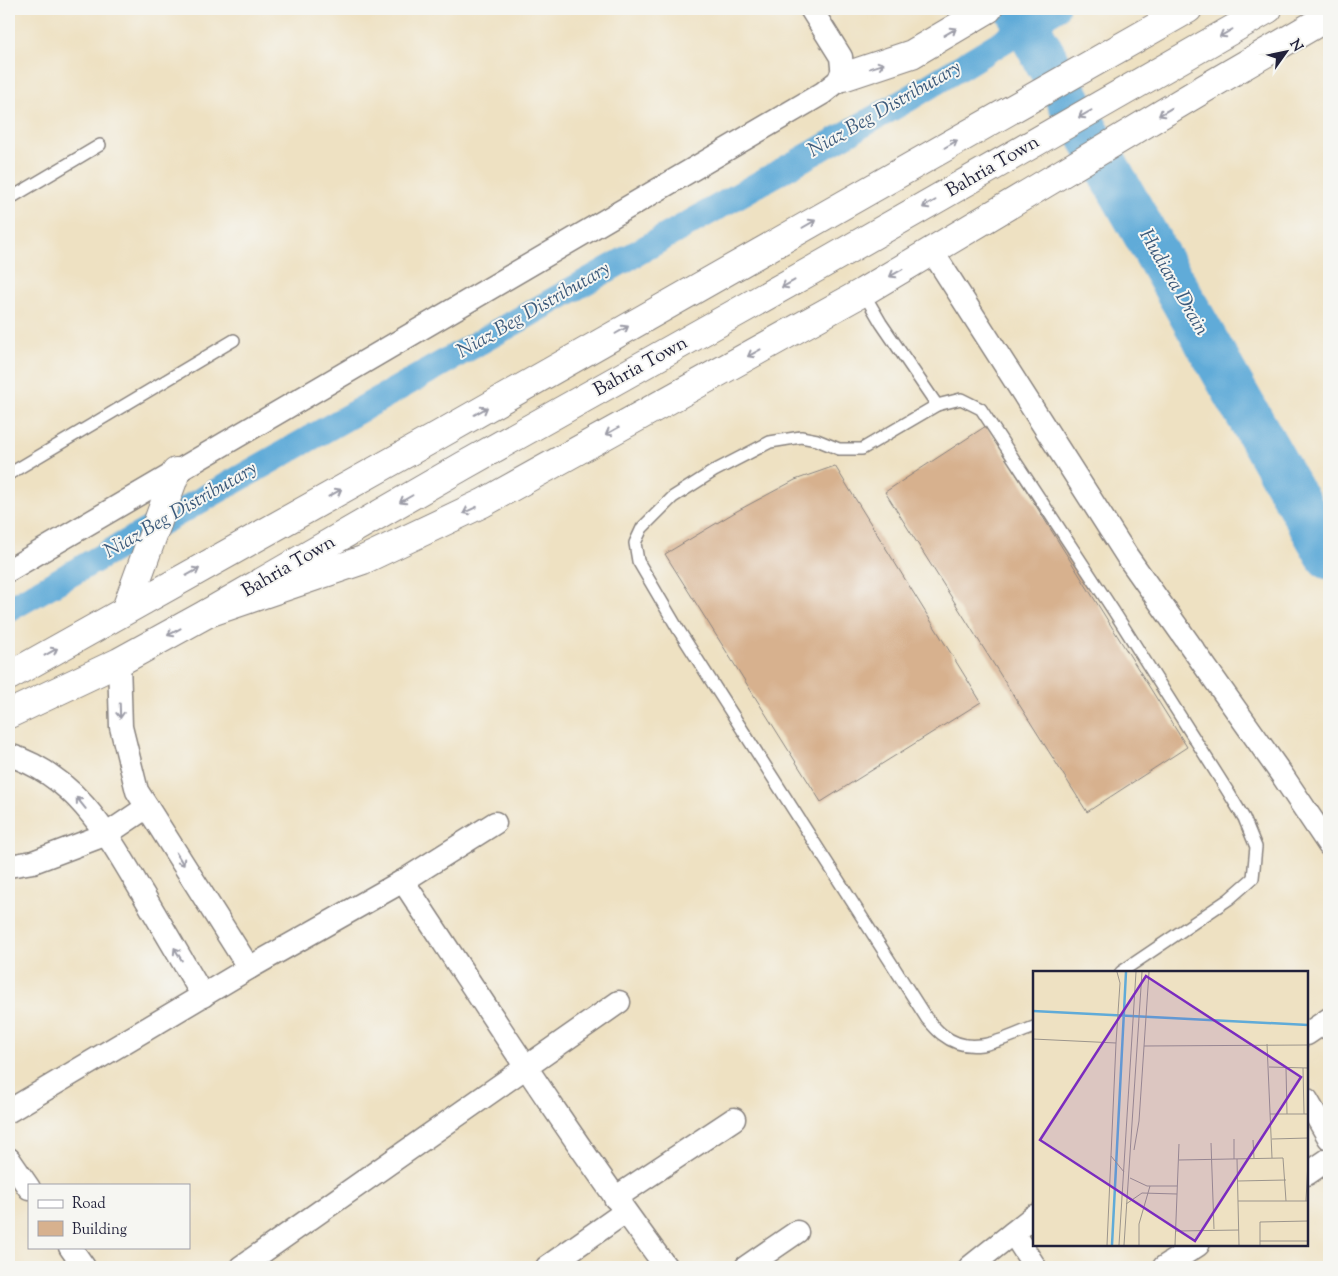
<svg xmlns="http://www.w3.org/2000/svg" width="1338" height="1276" font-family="'Sorts Mill Goudy',serif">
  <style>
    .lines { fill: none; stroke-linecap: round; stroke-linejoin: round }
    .canal { stroke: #60abd8; stroke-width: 26 }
    .river { stroke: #60abd8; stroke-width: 45 }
    .building { fill: #d7b18e }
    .lane-casing { stroke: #88827e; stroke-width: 14 }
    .street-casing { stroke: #88827e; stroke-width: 25 }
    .secondary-casing { stroke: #88827e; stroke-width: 30 }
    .primary-casing { stroke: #88827e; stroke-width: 30 }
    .lane { stroke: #fff; stroke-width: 11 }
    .street { stroke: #fff; stroke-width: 22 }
    .secondary { stroke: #fff; stroke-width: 28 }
    .primary { stroke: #fff; stroke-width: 28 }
    .oneway { stroke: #9c9ca7 }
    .labels { text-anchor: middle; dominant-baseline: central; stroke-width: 4; stroke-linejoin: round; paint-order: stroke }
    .street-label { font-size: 19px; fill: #22223b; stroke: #f6f6f2 }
    .water-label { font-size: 20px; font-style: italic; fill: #3b597a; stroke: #f6f6f2 }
    .inset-river { fill: none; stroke: #60abd8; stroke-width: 2.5 }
    .inset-road { fill: none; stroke: #9c958c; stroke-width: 1 }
    .view { fill: #7b2cbf; fill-opacity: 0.15; stroke: #7b2cbf; stroke-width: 2.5 }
    .inset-edge { fill: none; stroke: #22223b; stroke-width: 2.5 }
  </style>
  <rect width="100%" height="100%" fill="#f6f6f2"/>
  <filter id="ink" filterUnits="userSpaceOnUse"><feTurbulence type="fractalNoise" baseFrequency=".02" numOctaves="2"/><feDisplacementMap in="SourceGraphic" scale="10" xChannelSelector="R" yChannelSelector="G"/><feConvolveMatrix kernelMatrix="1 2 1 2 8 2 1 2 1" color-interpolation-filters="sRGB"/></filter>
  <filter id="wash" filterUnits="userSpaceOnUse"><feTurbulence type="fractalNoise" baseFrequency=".0096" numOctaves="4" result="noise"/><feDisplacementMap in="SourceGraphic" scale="20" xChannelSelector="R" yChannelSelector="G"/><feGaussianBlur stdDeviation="1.12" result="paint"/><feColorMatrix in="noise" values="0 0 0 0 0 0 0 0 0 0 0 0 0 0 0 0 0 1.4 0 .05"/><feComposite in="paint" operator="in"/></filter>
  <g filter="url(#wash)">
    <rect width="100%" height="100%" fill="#eee1c2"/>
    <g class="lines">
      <polyline class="canal" points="9,609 910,98 1056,9"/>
      <polyline class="river" points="1017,9 1329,557"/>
    </g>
    <g id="blocks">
      <g class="building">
        <polygon points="986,426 1187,747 1087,812 885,492"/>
        <polygon points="835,466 981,702 821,802 665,554 737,511 795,480"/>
      </g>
    </g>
  </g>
  <g filter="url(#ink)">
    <use href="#blocks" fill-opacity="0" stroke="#88827e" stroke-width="1"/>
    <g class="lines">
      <defs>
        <g id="lane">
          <polyline points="9,199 100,145"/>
          <polyline points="863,292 881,323 937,405 961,399 981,409 1113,610 1227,790 1244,818 1256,847 1253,878 1229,899 1121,972"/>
          <path d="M937 405 862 449H839L817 440 801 437 770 442 714 471 673 497 642 528 635 543 638 561 678 629 927 1019C932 1024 937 1031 943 1035 972 1058 1005 1038 1034 1027"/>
          <polyline points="9,474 234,340"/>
        </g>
        <g id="street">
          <polyline points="932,251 1127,556 1282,775 1329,845"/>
          <polyline points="9,570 823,93 843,77 841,57 811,9"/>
          <polyline points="119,662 121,727 137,791 249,968"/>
          <path d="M9 755C77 776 109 837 143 894 163 928 183 962 203 996"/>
          <polyline points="9,866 33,862 107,834 147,807"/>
          <path d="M403 881C489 1011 573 1142 666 1267"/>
          <polyline points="1307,1034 1329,1019"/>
          <polyline points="1307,1100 1329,1138"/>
          <polyline points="9,1111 249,968 403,881 495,823"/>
          <polyline points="9,1159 29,1188"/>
          <polyline points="1307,1174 1329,1159"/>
          <polyline points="615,1198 734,1119"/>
          <polyline points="1013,1233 1035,1267"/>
          <polyline points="70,1247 84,1267"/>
          <polyline points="241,1267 619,1002"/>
          <polyline points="547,1267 625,1212"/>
          <polyline points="746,1267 797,1232"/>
          <polyline points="970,1267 1034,1216"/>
          <polyline points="1164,1267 1198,1245"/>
        </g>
        <g id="secondary">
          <polyline points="126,609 176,472"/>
          <polyline points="9,676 439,435 1188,9"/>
          <polyline points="9,714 119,662 208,613 463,466 809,272 1268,9"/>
        </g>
        <g id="primary">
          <polyline points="843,77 912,54 988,9"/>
          <polyline points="208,613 363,560 483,503 863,292 1207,87 1329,16"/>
        </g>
      </defs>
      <use href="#lane" class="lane-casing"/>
      <use href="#street" class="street-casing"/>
      <use href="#secondary" class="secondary-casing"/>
      <use href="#primary" class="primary-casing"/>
      <use href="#lane" class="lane"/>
      <use href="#street" class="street"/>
      <use href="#secondary" class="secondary"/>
      <use href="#primary" class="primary"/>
    </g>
    <defs><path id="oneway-shaft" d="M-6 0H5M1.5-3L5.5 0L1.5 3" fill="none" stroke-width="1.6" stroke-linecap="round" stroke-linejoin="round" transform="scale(1.25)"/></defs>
    <g class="oneway">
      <use href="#oneway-shaft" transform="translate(950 32) rotate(-31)"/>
      <use href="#oneway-shaft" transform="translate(1226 33) rotate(150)"/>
      <use href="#oneway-shaft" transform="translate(877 66) rotate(-18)"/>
      <use href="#oneway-shaft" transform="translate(1165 112) rotate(149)"/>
      <use href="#oneway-shaft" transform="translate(1085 114) rotate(150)"/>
      <use href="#oneway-shaft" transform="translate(951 144) rotate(-30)"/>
      <use href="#oneway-shaft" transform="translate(929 204) rotate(150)"/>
      <use href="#oneway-shaft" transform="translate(809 224) rotate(-30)"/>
      <use href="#oneway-shaft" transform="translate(896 273) rotate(150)"/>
      <use href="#oneway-shaft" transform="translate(788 284) rotate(151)"/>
      <use href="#oneway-shaft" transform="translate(622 330) rotate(-30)"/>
      <use href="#oneway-shaft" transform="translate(754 353) rotate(151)"/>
      <use href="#oneway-shaft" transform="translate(481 411) rotate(-30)"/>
      <use href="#oneway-shaft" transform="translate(612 431) rotate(151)"/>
      <use href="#oneway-shaft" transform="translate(335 493) rotate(-29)"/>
      <use href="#oneway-shaft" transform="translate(406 499) rotate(150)"/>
      <use href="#oneway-shaft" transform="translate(470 510) rotate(155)"/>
      <use href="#oneway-shaft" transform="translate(193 572) rotate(-29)"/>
      <use href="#oneway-shaft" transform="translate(174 632) rotate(151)"/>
      <use href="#oneway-shaft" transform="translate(51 652) rotate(-29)"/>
      <use href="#oneway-shaft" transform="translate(120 711) rotate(88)"/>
      <use href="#oneway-shaft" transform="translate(81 803) rotate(-129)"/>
      <use href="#oneway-shaft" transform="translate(180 859) rotate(58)"/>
      <use href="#oneway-shaft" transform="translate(178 954) rotate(-121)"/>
    </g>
  </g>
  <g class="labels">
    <g class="street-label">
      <text transform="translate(993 167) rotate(-30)">Bahria Town</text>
      <text transform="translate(641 367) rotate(-29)">Bahria Town</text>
      <text transform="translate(289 567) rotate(-30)">Bahria Town</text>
    </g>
    <g class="water-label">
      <text transform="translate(885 110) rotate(-30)">Niaz Beg Distributary</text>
      <text transform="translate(1173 283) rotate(60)">Hudiara Drain</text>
      <text transform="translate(534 311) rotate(-30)">Niaz Beg Distributary</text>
      <text transform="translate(181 511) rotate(-30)">Niaz Beg Distributary</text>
    </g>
  </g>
  <g transform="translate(1033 971)">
    <rect width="275" height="275" fill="#eee1c2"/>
    <path class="inset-river" d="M0 40 275 54M79 274 93 1"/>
    <path class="inset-road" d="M0 68 83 72 74 274M83 72 87 12 84 1M234 73 239 187M111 75 275 74M236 96 275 97M253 97 254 143M270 97 271 143M237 143H275M201 168V188M239 168 275 167M220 169 221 187M178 172 181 258M101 179 106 150 116 1M78 185 91 201M204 188 206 274M146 189 250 187 253 230M97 207 114 215H144M205 210 253 209M205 230H275M273 230 275 190M93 233 109 222 144 223M143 260 206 259M227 270H275M86 274 103 1M91 274 109 1M106 274V253L117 215M142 274 146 173M227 274V251L275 250"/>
    <path class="view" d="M113 5 268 106 162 270 7 169Z"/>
    <rect width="275" height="275" class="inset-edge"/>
  </g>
  <rect width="1338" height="1276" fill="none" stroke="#f6f6f2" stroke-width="30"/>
  <rect x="28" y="1184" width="162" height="65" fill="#f6f6f2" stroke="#a1a1a9"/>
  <rect x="38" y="1200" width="25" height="8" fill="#ffffff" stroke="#a1a1a9"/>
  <text x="72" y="1208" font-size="15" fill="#22223b">Road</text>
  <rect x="38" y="1221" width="25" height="15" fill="#d7b18e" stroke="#a1a1a9"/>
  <text x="72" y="1234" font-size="15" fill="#22223b">Building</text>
  <g transform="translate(1286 52) rotate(57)" stroke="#f6f6f2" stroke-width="4" paint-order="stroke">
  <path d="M0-4L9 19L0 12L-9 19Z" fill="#22223b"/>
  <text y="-8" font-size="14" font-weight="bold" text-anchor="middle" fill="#22223b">N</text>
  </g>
</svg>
